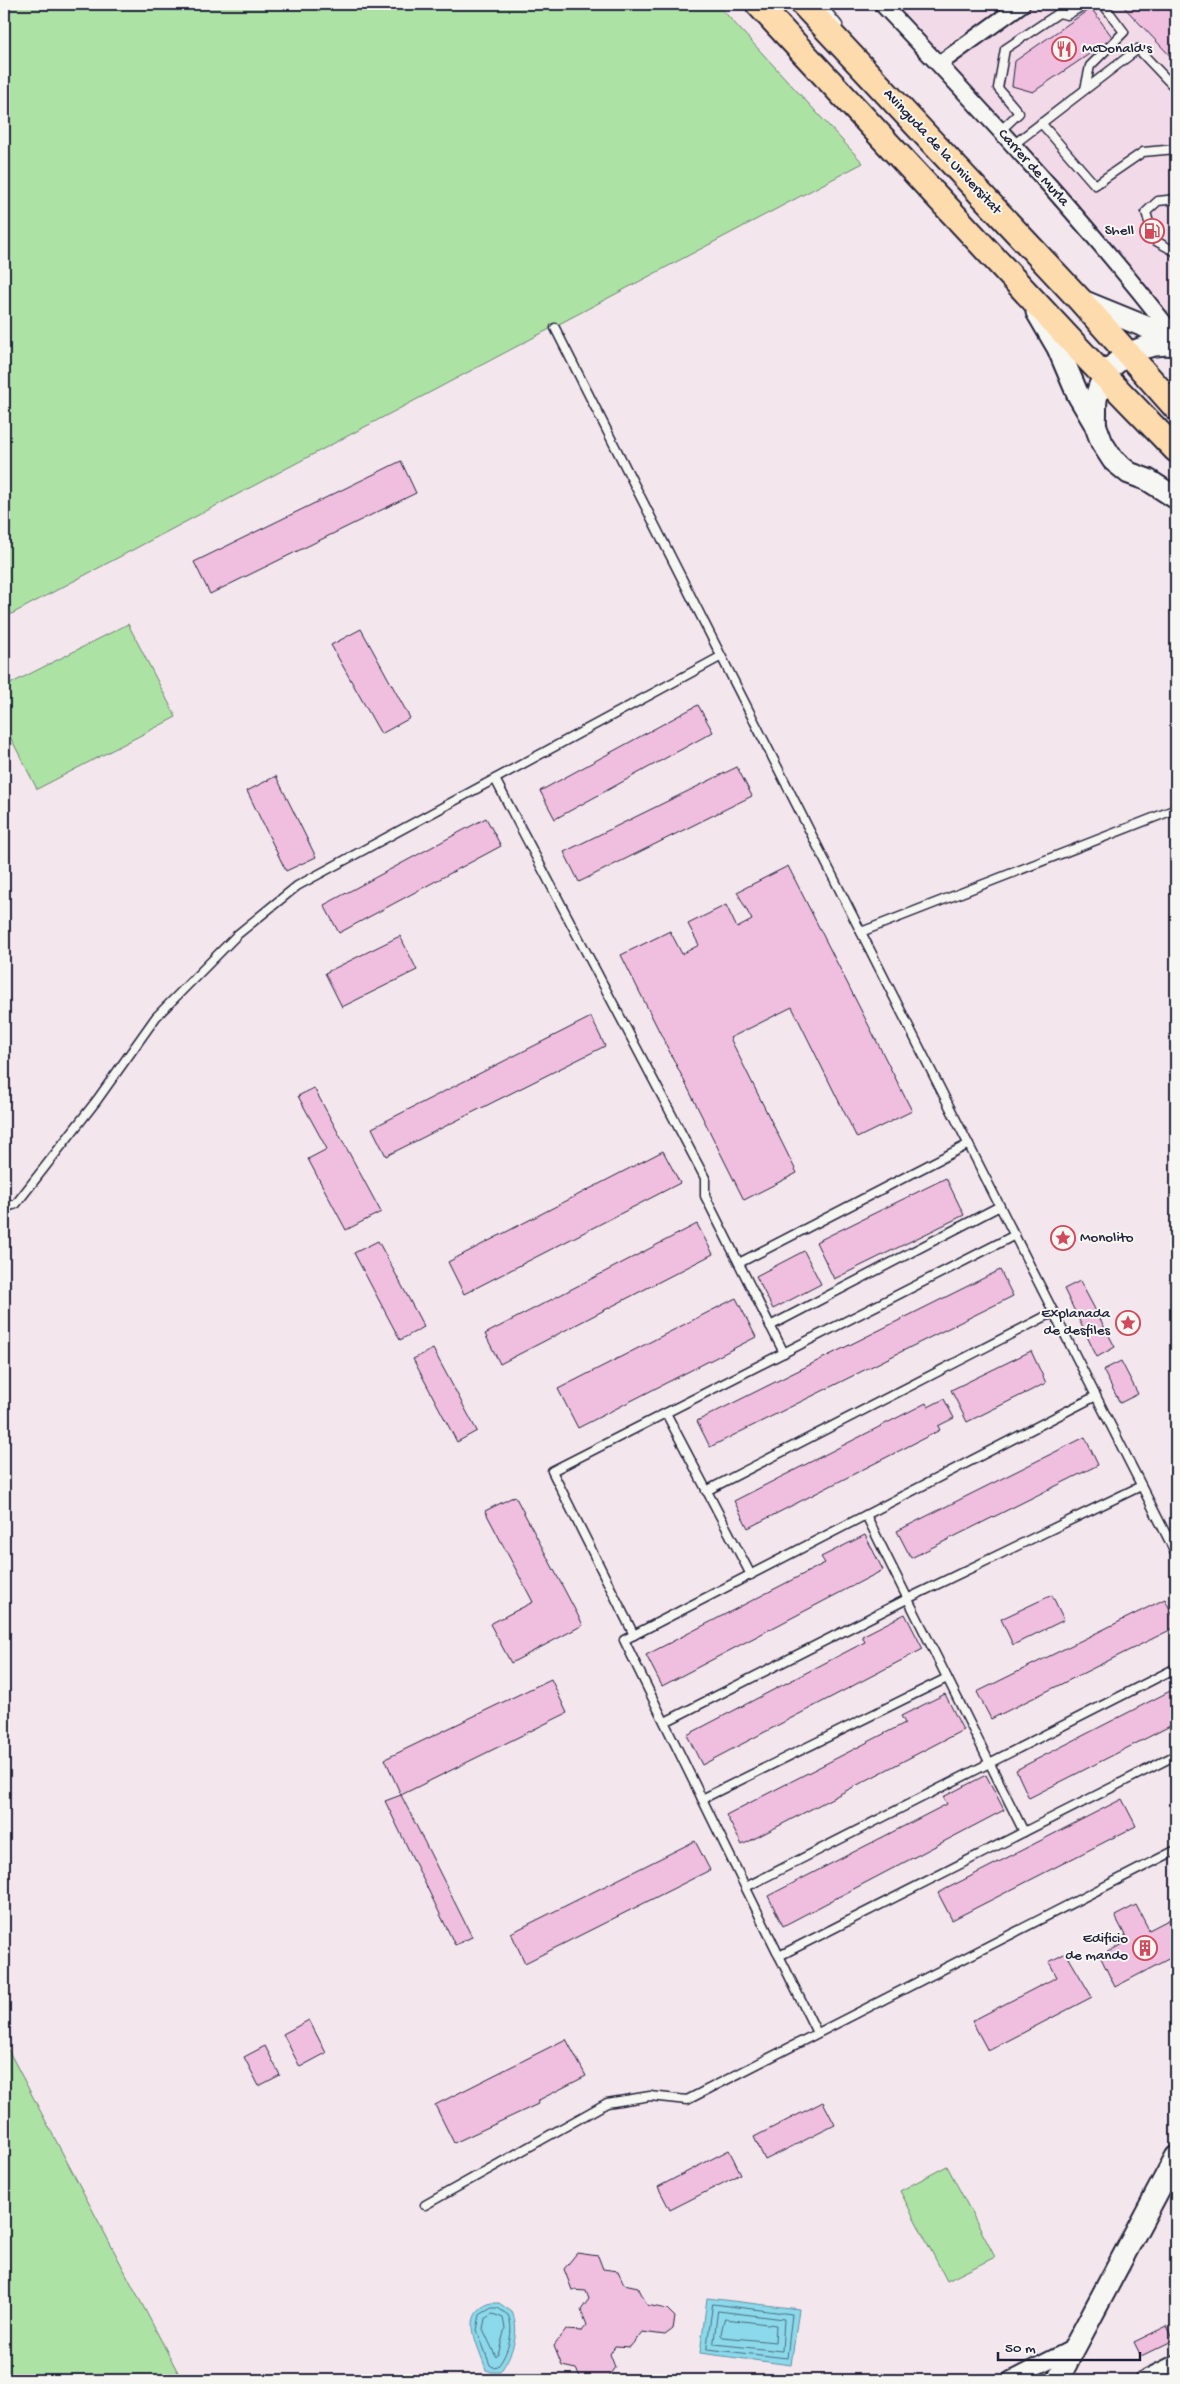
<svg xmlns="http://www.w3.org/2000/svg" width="1180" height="2384" font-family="'Gochi Hand',sans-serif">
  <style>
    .built { fill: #f3dae9 }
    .green { fill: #ade2a5; stroke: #688270 }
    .water { fill: #8bd9ea; stroke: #6190a4 }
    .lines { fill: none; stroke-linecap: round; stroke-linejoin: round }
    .shore { stroke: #4c6b81; stroke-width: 1 }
    .building { fill: #f0bfe0; stroke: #22223b }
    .lane-casing { stroke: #22223b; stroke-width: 11 }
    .street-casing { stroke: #22223b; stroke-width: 19 }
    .secondary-casing { stroke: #22223b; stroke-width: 25 }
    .primary-casing { stroke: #22223b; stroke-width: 28 }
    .lane { stroke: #f6f6f2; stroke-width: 8 }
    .street { stroke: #f6f6f2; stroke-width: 15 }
    .secondary { stroke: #f6f6f2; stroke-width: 21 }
    .primary { stroke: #fedbac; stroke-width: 24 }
    .labels { text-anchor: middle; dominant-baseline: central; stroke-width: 4; stroke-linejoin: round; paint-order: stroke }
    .poi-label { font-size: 15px; fill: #22223b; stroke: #f6f6f2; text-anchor: end }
    .street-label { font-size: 15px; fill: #22223b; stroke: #f6f6f2 }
  </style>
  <rect width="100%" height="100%" fill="#f4e6ed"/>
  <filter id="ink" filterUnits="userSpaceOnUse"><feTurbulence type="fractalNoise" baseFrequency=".02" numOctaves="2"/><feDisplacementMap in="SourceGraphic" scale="10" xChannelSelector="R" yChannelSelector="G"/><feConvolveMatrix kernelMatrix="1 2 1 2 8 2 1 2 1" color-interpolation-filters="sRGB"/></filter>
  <g filter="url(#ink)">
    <polygon class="built" points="886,4 1176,4 1176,319 939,59"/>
    <g class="green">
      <polygon points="4,4 717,4 863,163 4,618"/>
      <polygon points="128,624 176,717 37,789 4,725 4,687"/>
      <polygon points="4,2042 182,2380 4,2380"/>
      <polygon points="947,2166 995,2257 947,2281 900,2191"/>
    </g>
    <g class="water">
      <polygon points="707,2298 799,2309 791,2365 700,2353"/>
      <path d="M491 2303H499L512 2312C521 2331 512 2356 500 2372H492L486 2370C479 2346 458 2314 491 2303Z"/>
    </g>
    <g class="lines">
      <g class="shore">
        <polygon points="713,2304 792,2314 787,2358 707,2349"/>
        <path d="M492 2308H498L508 2315C515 2330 508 2354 498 2366L493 2367 490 2365 477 2330 480 2315Z"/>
        <polygon points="718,2311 784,2319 782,2351 714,2344"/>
        <polygon points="493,2314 503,2318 505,2328 498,2355 496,2357 483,2329 485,2319"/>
        <polygon points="725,2319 776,2325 775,2342 723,2337 721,2335"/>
      </g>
    </g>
    <g class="building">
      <polygon points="1121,4 1176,4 1176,62"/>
      <polygon points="1091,8 1113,38 1033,92 1012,86 1015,61"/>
      <polygon points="401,461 416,493 210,594 194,562"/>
      <polygon points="361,629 410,718 381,734 331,645"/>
      <polygon points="698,705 713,732 555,819 540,791"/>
      <polygon points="737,767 752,796 579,882 564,852"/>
      <polygon points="276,776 316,857 286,871 247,791"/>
      <polygon points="486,818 501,846 339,933 324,905"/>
      <polygon points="788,866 912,1111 857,1138 792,1007 730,1038 797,1173 744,1200 621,955 670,931 682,954 699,945 688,924 726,905 737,928 752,920 737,892"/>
      <polygon points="400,936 417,970 342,1007 325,973"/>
      <polygon points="591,1017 605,1046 386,1156 372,1128"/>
      <polygon points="314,1088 381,1212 346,1230 308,1159 327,1149 298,1096"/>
      <polygon points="663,1151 680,1183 464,1294 448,1262"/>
      <polygon points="946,1178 964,1215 834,1279 816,1242"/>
      <polygon points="697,1224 713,1254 500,1364 485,1334"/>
      <polygon points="378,1241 424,1327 400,1340 354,1253"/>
      <polygon points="804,1251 821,1284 773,1309 756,1276"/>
      <polygon points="1000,1270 1013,1296 710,1447 697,1421"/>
      <polygon points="1080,1281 1115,1347 1097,1357 1064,1289"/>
      <polygon points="736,1298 756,1337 578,1428 558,1389"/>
      <polygon points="433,1349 477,1431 457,1442 413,1359"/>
      <polygon points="1031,1351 1046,1383 967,1422 951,1390"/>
      <polygon points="1121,1361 1138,1394 1120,1403 1103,1370"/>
      <polygon points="944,1399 954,1418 938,1426 940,1430 748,1528 734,1501 926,1403 928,1407"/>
      <polygon points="1085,1437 1098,1465 911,1558 897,1531"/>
      <polygon points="515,1496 583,1625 511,1663 490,1624 533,1602 485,1511"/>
      <polygon points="865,1535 883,1570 662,1686 646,1655 825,1563 821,1557"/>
      <polygon points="1052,1595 1064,1620 1013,1645 1001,1619"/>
      <polygon points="1165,1599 1176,1622 1176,1627 991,1719 977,1692"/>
      <polygon points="905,1614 923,1649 702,1765 687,1735 865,1642 862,1636"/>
      <polygon points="551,1679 567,1713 401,1795 385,1759"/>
      <polygon points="1176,1688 1176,1723 1029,1798 1016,1770"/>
      <polygon points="945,1694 963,1730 742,1845 726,1815 905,1723 901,1716"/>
      <polygon points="986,1775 1004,1810 783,1926 768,1896 947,1804 943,1797"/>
      <polygon points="401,1795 472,1937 455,1945 385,1801"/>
      <polygon points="1122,1799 1136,1826 952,1920 938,1893"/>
      <polygon points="695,1841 710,1870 525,1963 511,1933"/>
      <polygon points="1136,1905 1149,1930 1176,1916 1176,1955 1115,1987 1100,1956 1128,1941 1115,1916"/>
      <polygon points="1066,1953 1092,1997 988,2051 972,2021 1057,1977 1049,1962"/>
      <polygon points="309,2020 326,2053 300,2067 283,2034"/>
      <polygon points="566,2039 586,2076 537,2101 538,2104 454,2143 435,2105"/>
      <polygon points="265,2046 280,2075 259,2086 244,2057"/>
      <polygon points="823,2102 835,2125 765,2160 754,2137"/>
      <polygon points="729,2150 741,2174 670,2210 658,2187"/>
      <polygon points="577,2253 598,2256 603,2269 618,2271 624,2284 638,2287 647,2305 667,2309 675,2317 673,2329 665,2335 642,2332 630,2347 615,2346 610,2354 615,2367 606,2380 582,2380 576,2369 562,2366 554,2346 566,2330 582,2331 587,2325 581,2310 589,2299 586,2291 572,2290 564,2269"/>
      <polygon points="1167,2326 1174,2340 1141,2356 1134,2342"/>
    </g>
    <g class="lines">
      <defs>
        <g id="lane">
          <polyline points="821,4 838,25"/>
          <polyline points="1085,89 1090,66 1124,32 1103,4"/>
          <polyline points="1041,123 1095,185 1143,152 1176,149"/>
          <polyline points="1000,131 1019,113 998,88 1005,49 1059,13 1067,15 1086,4"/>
          <polyline points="1013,145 1138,49 1176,89"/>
          <polyline points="1176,199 1158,201 1146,212 1154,240 1176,252"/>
          <polyline points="555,328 1176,1554"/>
          <polyline points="495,779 705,1178 705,1196 784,1353"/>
          <polyline points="861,932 1176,809"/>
          <polyline points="4,1208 16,1204 97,1100 156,1017 238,934 297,886 720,657"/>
          <polyline points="739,1263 969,1144"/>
          <polyline points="770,1326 1000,1206"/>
          <polyline points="666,1413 751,1575"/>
          <polyline points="706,1491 1054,1312"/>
          <polyline points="866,1515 1024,1832"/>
          <polyline points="634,1635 552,1471 1015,1235"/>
          <polyline points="665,1722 907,1599 1141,1486"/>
          <polyline points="702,1799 947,1678"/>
          <polyline points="746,1887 1176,1668"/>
          <polyline points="779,1956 1176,1755"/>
          <polyline points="817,2033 624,1640 1096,1396"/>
          <polyline points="425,2205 607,2103 650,2096 687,2100 1176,1850"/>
        </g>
        <g id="street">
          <path d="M882 4C984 112 1086 221 1176 338"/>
          <polyline points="939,64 1022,4"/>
          <polyline points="1010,2380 1075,2347"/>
          <polyline points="1142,2380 1176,2363"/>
        </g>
        <g id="secondary">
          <polyline points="1080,300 1156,331 1176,343"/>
          <polyline points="1037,312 1058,348 1078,395 1095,424 1102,443 1113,460 1129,473 1148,480 1176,498"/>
          <path d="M1095 424C1096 416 1095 408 1096 400 1101 362 1141 340 1176 345"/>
          <polyline points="1059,2377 1176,2157"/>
        </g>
        <g id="primary">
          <polyline points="758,4 1089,360 1176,450"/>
          <polyline points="803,4 1080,300 1176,408"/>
        </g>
      </defs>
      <use href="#lane" class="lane-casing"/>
      <use href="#street" class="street-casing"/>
      <use href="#secondary" class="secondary-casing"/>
      <use href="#primary" class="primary-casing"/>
      <use href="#lane" class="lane"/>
      <use href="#street" class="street"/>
      <use href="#secondary" class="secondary"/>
      <use href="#primary" class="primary"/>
    </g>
  </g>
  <defs>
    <symbol id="restaurant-ring" viewBox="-11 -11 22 22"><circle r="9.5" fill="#f6f6f2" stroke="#d1495b" stroke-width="1.5"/><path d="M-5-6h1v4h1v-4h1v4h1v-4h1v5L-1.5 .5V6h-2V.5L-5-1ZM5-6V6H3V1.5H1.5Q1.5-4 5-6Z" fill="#d1495b"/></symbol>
    <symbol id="fuel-ring" viewBox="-11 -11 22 22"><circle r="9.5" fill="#f6f6f2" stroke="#d1495b" stroke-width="1.5"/><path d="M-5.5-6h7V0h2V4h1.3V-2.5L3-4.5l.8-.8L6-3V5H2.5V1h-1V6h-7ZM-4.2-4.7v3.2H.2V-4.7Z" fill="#d1495b"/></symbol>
    <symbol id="sight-ring" viewBox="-11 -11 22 22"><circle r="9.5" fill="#f6f6f2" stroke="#d1495b" stroke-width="1.5"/><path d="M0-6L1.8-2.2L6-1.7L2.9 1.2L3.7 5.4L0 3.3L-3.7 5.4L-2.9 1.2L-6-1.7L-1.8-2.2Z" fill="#d1495b"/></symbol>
    <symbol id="building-ring" viewBox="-11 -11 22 22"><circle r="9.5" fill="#f6f6f2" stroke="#d1495b" stroke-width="1.5"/><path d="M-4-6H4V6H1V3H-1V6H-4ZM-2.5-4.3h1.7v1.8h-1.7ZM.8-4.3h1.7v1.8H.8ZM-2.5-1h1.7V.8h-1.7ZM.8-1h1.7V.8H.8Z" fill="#d1495b"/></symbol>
  </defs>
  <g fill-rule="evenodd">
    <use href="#restaurant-ring" x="1050" y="35" width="28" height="28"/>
    <use href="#fuel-ring" x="1138" y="217" width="28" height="28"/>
    <use href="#sight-ring" x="1049" y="1224" width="28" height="28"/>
    <use href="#sight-ring" x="1114" y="1309" width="28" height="28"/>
    <use href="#building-ring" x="1131" y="1934" width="28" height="28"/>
  </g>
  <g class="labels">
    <g class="poi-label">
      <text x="1082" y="49" text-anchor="start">McDonald's</text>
      <text x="1134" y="231">Shell</text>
      <text x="1080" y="1238" text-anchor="start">Monolito</text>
      <text x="1110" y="1314">Explanada<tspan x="1110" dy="17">de desfiles</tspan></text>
      <text x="1128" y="1939">Edificio<tspan x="1128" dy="17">de mando</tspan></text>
    </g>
    <g class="street-label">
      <text transform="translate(942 152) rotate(47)">Avinguda de la Universitat</text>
      <text transform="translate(1033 168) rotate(48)">Carrer de Murla</text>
    </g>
  </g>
  <rect width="1180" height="2384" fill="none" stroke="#f6f6f2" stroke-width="20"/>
  <rect x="10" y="10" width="1160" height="2364" fill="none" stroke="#22223b" stroke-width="2" filter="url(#ink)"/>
  <path d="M998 2352v8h142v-8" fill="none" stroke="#22223b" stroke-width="2.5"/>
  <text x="1005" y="2352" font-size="15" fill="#22223b" stroke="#f6f6f2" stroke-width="4" paint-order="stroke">50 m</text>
</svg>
